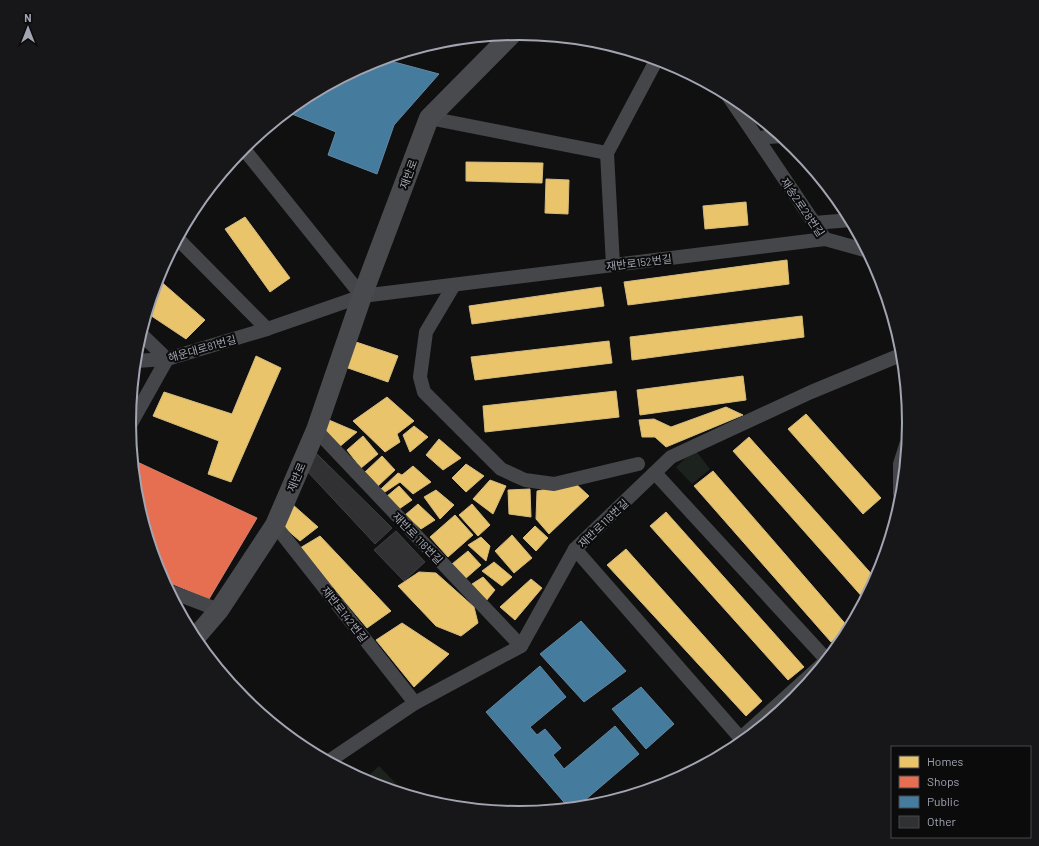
<svg xmlns="http://www.w3.org/2000/svg" width="1039" height="846" font-family="Barlow,'Noto Sans KR',sans-serif">
  <style>
    .green { fill: #1c221e }
    .homes { fill: #e9c46a; stroke: #d4bb7f }
    .shops { fill: #e76f51; stroke: #d27f6e }
    .public { fill: #457b9d; stroke: #6188a3 }
    .building { fill: #313133; stroke: #404044 }
    .lines { fill: none; stroke-linecap: round; stroke-linejoin: round }
    .street { stroke: #454649; stroke-width: 14 }
    .secondary { stroke: #494a4d; stroke-width: 20 }
    .labels { text-anchor: middle; dominant-baseline: central; stroke-width: 4; stroke-linejoin: round; paint-order: stroke }
    .street-label { font-size: 11px; fill: #a2a5b1; stroke: #0b0b0c }
    .rim { fill: none; stroke: #a2a5b1; stroke-width: 2 }
  </style>
  <rect width="100%" height="100%" fill="#101011"/>
  <g class="green">
    <polygon points="695,450 710,469 692,484 676,467"/>
    <polygon points="379,766 406,794 370,783 364,780"/>
  </g>
  <g class="homes">
    <polygon points="466,162 543,163 542,183 466,181"/>
    <polygon points="546,179 569,180 568,214 545,213"/>
    <polygon points="746,202 748,225 705,229 703,206"/>
    <polygon points="245,217 290,278 270,292 225,229"/>
    <polygon points="787,260 789,284 628,305 624,282"/>
    <polygon points="158,279 205,320 186,339 147,313"/>
    <polygon points="601,287 604,306 472,324 469,306"/>
    <polygon points="802,316 804,337 632,360 630,337"/>
    <polygon points="353,341 398,356 388,382 345,367"/>
    <polygon points="609,341 612,363 475,380 471,357"/>
    <polygon points="256,356 281,368 231,482 208,474 219,441 153,416 164,392 232,414"/>
    <polygon points="743,376 746,400 640,415 637,390"/>
    <polygon points="616,391 619,417 485,432 483,406"/>
    <polygon points="387,397 414,421 397,434 400,442 385,452 353,421"/>
    <polygon points="726,407 743,415 666,447 655,437 642,437 639,420 654,419 671,427"/>
    <polygon points="806,414 881,498 863,514 788,429"/>
    <polygon points="329,420 357,432 338,448 320,428"/>
    <polygon points="414,426 428,437 410,452 403,435"/>
    <polygon points="363,436 378,454 361,468 347,450"/>
    <polygon points="749,437 876,579 865,600 733,451"/>
    <polygon points="439,439 461,458 443,470 426,455"/>
    <polygon points="382,456 395,470 378,486 365,472"/>
    <polygon points="466,464 484,476 466,492 452,478"/>
    <polygon points="413,466 431,482 413,494 400,482 385,492 381,489 398,473 402,475"/>
    <polygon points="713,471 849,628 831,642 694,486"/>
    <polygon points="490,480 506,486 493,514 473,499"/>
    <polygon points="575,483 589,496 549,534 536,519 537,491"/>
    <polygon points="399,486 412,500 399,509 386,497"/>
    <polygon points="530,489 531,517 509,514 508,490"/>
    <polygon points="436,490 454,505 440,519 424,497"/>
    <polygon points="292,504 318,527 300,541 279,523"/>
    <polygon points="418,504 435,520 421,529 405,515"/>
    <polygon points="472,504 490,525 478,536 459,515"/>
    <polygon points="666,512 804,667 788,680 650,526"/>
    <polygon points="455,515 473,535 448,557 430,537"/>
    <polygon points="535,526 548,538 536,551 523,538"/>
    <polygon points="512,535 532,558 514,573 495,551"/>
    <polygon points="320,536 391,611 367,628 300,548"/>
    <polygon points="481,537 490,546 486,561 468,545"/>
    <polygon points="626,549 762,701 746,716 607,565"/>
    <polygon points="468,551 481,565 465,579 452,564"/>
    <polygon points="494,562 512,577 502,586 482,571"/>
    <polygon points="419,572 436,573 474,607 478,623 461,636 436,626 398,586"/>
    <polygon points="483,577 495,590 486,601 472,584"/>
    <polygon points="531,579 542,588 515,620 500,607"/>
    <polygon points="402,623 449,654 414,687 376,640"/>
  </g>
  <polygon class="shops" points="133,460 257,518 209,599 163,580 159,572 137,499"/>
  <g class="public">
    <polygon points="383,59 439,74 394,125 377,174 328,155 336,132 287,112 303,99 370,63"/>
    <polygon points="581,621 626,671 584,702 540,654"/>
    <polygon points="540,666 566,697 530,727 537,735 545,729 561,748 553,755 564,769 615,726 639,754 577,807 569,808 486,712"/>
    <polygon points="641,687 674,724 646,749 612,709"/>
  </g>
  <g class="building">
    <polygon points="316,453 392,528 375,544 306,470"/>
    <polygon points="396,531 425,562 404,581 374,550"/>
  </g>
  <g class="lines">
    <g class="street">
      <polyline points="727,94 757,138 782,136"/>
      <polyline points="429,118 607,153"/>
      <polyline points="757,138 825,239 868,251"/>
      <polyline points="243,148 362,296"/>
      <polyline points="814,223 851,220"/>
      <polyline points="178,239 267,329"/>
      <polyline points="613,265 607,153 657,59"/>
      <polyline points="454,285 426,332 420,377 424,392 501,469 525,480 554,484 638,464"/>
      <polyline points="136,361 167,359 267,329 362,296 825,239"/>
      <polyline points="130,425 167,359 141,334"/>
      <polyline points="316,430 521,646"/>
      <polyline points="655,473 827,660"/>
      <polyline points="902,500 900,493 900,464 906,445 907,444"/>
      <polyline points="275,525 415,703"/>
      <polyline points="575,549 743,741"/>
      <polyline points="169,591 219,610"/>
      <polyline points="741,738 825,662"/>
      <polyline points="329,761 415,703 521,646 575,549 671,457 811,392 903,354"/>
    </g>
    <polyline class="secondary" points="195,638 219,610 275,525 316,430 362,296 429,118 512,34"/>
  </g>
  <g class="labels">
    <g class="street-label">
      <text transform="translate(408 174) rotate(-70)">재반로</text>
      <text transform="translate(803 207) rotate(56)">재송2로28번길</text>
      <text transform="translate(639 262) rotate(-7)">재반로152번길</text>
      <text transform="translate(202 348) rotate(-16)">해운대로81번길</text>
      <text transform="translate(296 477) rotate(-67)">재반로</text>
      <text transform="translate(603 523) rotate(-44)">재반로118번길</text>
      <text transform="translate(418 538) rotate(46)">재반로 118번길</text>
      <text transform="translate(345 614) rotate(52)">재반로142번길</text>
    </g>
  </g>
  <path d="M0 0H1039V846H0ZM136 423a383 383 0 1 1 766 0a383 383 0 1 1-766 0Z" fill="#171719" fill-rule="evenodd"/>
  <path class="rim" d="M136 423a383 383 0 1 1 766 0a383 383 0 1 1-766 0Z"/>
  <rect x="891" y="746" width="140" height="92" fill="#0b0b0c" stroke="#47494e"/>
  <rect x="899" y="756" width="20" height="12" fill="#e9c46a" stroke="#47494e"/>
  <text x="927" y="766" font-size="12" fill="#a2a5b1">Homes</text>
  <rect x="899" y="776" width="20" height="12" fill="#e76f51" stroke="#47494e"/>
  <text x="927" y="786" font-size="12" fill="#a2a5b1">Shops</text>
  <rect x="899" y="796" width="20" height="12" fill="#457b9d" stroke="#47494e"/>
  <text x="927" y="806" font-size="12" fill="#a2a5b1">Public</text>
  <rect x="899" y="816" width="20" height="12" fill="#313133" stroke="#47494e"/>
  <text x="927" y="826" font-size="12" fill="#a2a5b1">Other</text>
  <g transform="translate(28 28)" stroke="#0b0b0c" stroke-width="3" paint-order="stroke">
  <path d="M0-3L7 15L0 10L-7 15Z" fill="#a2a5b1"/>
  <text y="-6" font-size="11" font-weight="bold" text-anchor="middle" fill="#a2a5b1">N</text>
  </g>
</svg>
